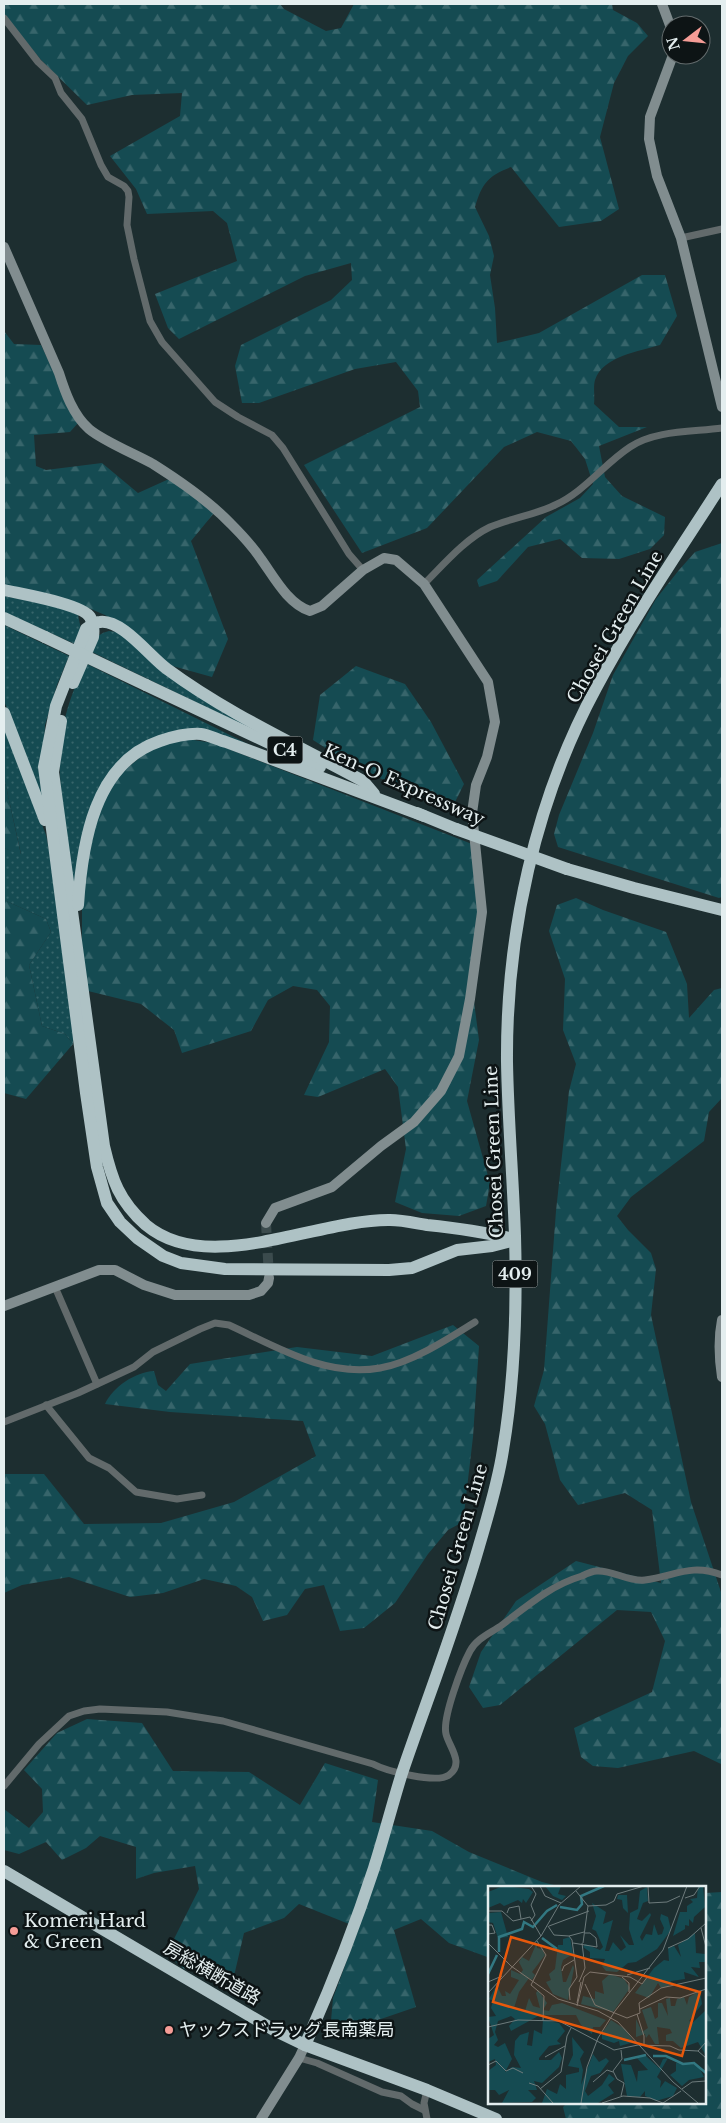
<svg xmlns="http://www.w3.org/2000/svg" width="726" height="2123" font-family="'Libre Baskerville','Noto Sans JP',serif">
  <style>
    .grass { fill: url(#grass-dots) }
    .forest { fill: url(#forest-firs) }
    .lines { fill: none; stroke-linecap: round; stroke-linejoin: round }
    .secondary-tunnel { stroke: #3b4b4d; stroke-width: 10; stroke-dasharray: 10 5; stroke-linecap: butt }
    .street { stroke: #626a6b; stroke-width: 7 }
    .secondary { stroke: #818d8f; stroke-width: 10 }
    .highway { stroke: #aec2c5; stroke-width: 12 }
    .highway-bridge { stroke: #aec2c5; stroke-width: 12 }
    .poi-dot { fill: #f59c96; stroke: #0d1415; stroke-width: 2 }
    .labels { text-anchor: middle; dominant-baseline: central; stroke-width: 5; stroke-linejoin: round; paint-order: stroke }
    .shield { fill: #0d1415; stroke: #a4adae; stroke-width: 1 }
    .shield-label { font-size: 16px; font-weight: bold; fill: #e4eeef }
    .street-label { font-size: 18px; fill: #e4eeef; stroke: #0d1415 }
    .poi-label { font-size: 18px; fill: #e4eeef; stroke: #0d1415; text-anchor: start }
    .inset-river { fill: none; stroke: #327882; stroke-width: 2.5 }
    .inset-road { fill: none; stroke: #6d7b7c; stroke-width: 1 }
    .view { fill: #e8590c; fill-opacity: 0.15; stroke: #e8590c; stroke-width: 2.5 }
    .inset-edge { fill: none; stroke: #e4eeef; stroke-width: 2.5 }
  </style>
  <defs>
    <pattern id="grass-dots" width="8" height="8" patternUnits="userSpaceOnUse" patternTransform="scale(1.25)"><rect width="8" height="8" fill="#154b52"/><path d="M2 2h.1M6 6h.1" fill="none" stroke="#37656b" stroke-width="1.8" stroke-linecap="round"/></pattern>
    <pattern id="forest-firs" width="22" height="20" patternUnits="userSpaceOnUse" patternTransform="scale(1.25)"><rect width="22" height="20" fill="#154b52"/><path d="M5 1l3.5 6h-7zM16 11l3.5 6h-7z" fill="#37656b"/></pattern>
  </defs>
  <rect width="100%" height="100%" fill="#1d2e30"/>
  <g class="grass">
    <polygon points="4,596 60,607 78,615 81,629 75,644 4,612"/>
    <polygon points="4,625 69,656 57,685 45,725 42,798 4,701"/>
    <path d="M109 631 117 632 305 755 90 651C94 640 97 634 109 631Z"/>
    <path d="M85 663 256 748 165 734 138 745 74 890C67 839 55 787 62 735 65 710 75 686 85 663Z"/>
    <polygon points="4,727 46,835 52,864 75,1021 73,1044 65,1034 42,1026 29,965 51,932 46,919 4,900 4,848 21,854 4,777"/>
  </g>
  <g class="forest">
    <path d="M4 4H280L284 9 326 31 341 28 354 4H612L613 10 637 23 648 36 628 56 614 83 600 137 619 209 601 221 559 227 511 167C487 176 482 184 475 207L489 236 494 256 490 275 495 308 497 343 539 333 642 275H665L677 316 660 345C640 351 603 356 595 380 593 387 595 397 594 404L619 427H647L599 446 605 477 622 496 665 517 664 535 650 549 619 559 582 558 560 539 528 547 497 581 479 587 477 580 546 517 580 498 593 484 585 459 571 441 537 432 504 447 427 528 362 553 304 465 420 407 418 391 396 362 355 369 259 403H242L235 366 241 345 331 300 352 280 351 263 305 276 179 339 168 328 155 294 237 261 227 223 213 211 147 214 136 189 110 156 180 116 182 93 132 95 87 105 41 60 4 14Z"/>
    <polygon points="4,331 14,344 41,345 78,423 70,432 34,435 36,466 46,470 102,463 138,493 169,479 190,493 214,513 191,541 228,639 212,677 169,665 128,629 105,615 79,604 4,587"/>
    <polygon points="722,543 722,897 719,898 558,847 554,834 559,815 593,733 613,675 656,599 679,570 695,552"/>
    <path d="M356 666 405 684 431 722 464 784 452 808C403 791 357 769 313 740L320 695Z"/>
    <polygon points="187,739 213,743 472,844 478,906 470,971 479,1040 467,1101 490,1183 486,1206 459,1216 422,1213 395,1202 406,1149 398,1087 385,1069 318,1097 304,1095 329,1042 330,1006 317,990 293,986 268,1000 251,1031 182,1053 174,1030 141,1004 88,991 82,946 82,907 87,862 105,798 116,777 153,747"/>
    <polygon points="4,777 21,855 4,848"/>
    <polygon points="576,898 603,910 666,932 687,984 689,1018 714,990 722,988 722,1098 709,1112 704,1141 631,1197 617,1216 628,1230 651,1253 656,1269 651,1315 691,1502 722,1595 722,1770 721,1764 694,1751 618,1768 593,1766 581,1757 574,1728 652,1692 665,1641 651,1612 617,1610 500,1705 483,1708 469,1687 481,1652 516,1601 576,1561 661,1583 652,1510 625,1493 578,1505 560,1480 545,1424 534,1406 544,1370 556,1211 569,1091 576,1064 563,1030 565,979 549,931 557,905"/>
    <polygon points="4,900 46,919 51,932 29,965 42,1026 65,1034 73,1044 26,1099 4,1093"/>
    <path d="M453 1325 479 1346 473 1437 463 1522 448 1530 428 1554 395 1603 364 1628 340 1631 324 1585 305 1589 287 1615 263 1621 252 1597 236 1586 204 1579 163 1593 130 1597 69 1577 22 1585 4 1593V1471L5 1474H44L84 1524 161 1523 234 1502 316 1456 303 1421 170 1412 105 1404C113 1387 135 1372 154 1371L158 1385 166 1391 190 1364 297 1347 372 1356Z"/>
    <polygon points="87,1719 142,1723 173,1771 249,1772 300,1805 325,1763 378,1780 372,1822 432,1831 469,1852 542,1882 562,1887 490,1887 490,1958 449,1943 421,1919 394,1930 416,2007 340,2033 331,2021 333,1998 359,1928 299,1904 284,1918 244,1933 234,1976 211,1975 184,1969 169,1956 174,1939 199,1889 195,1866 154,1873 136,1879 136,1847 100,1836 86,1848 62,1860 46,1842 19,1854 4,1850 4,1809 29,1828 43,1812 42,1789 24,1770 57,1733"/>
    <polygon points="722,1892 722,2119 566,2119 563,2107 568,2102 705,2102 705,1893"/>
  </g>
  <g class="lines">
    <polyline class="secondary-tunnel" points="266,1223 269,1277"/>
    <g class="street">
      <polyline points="4,18 38,62 55,78 61,93 82,119 101,165 108,177 124,186 128,191 129,197 127,225 134,259 150,321 162,342 215,402 238,417 272,435 283,448 349,554 363,570"/>
      <polyline points="681,238 722,229"/>
      <path d="M424 584C444 564 465 539 490 527 511 518 535 515 555 505 584 492 604 464 630 447 655 430 693 432 722 428"/>
      <polyline points="55,1287 97,1384"/>
      <polyline points="46,1405 89,1458 109,1468 136,1492 177,1499 202,1495"/>
      <path d="M4 1422 78 1393 134 1367 153 1352 200 1329 215 1323 229 1325C275 1346 326 1378 380 1368 411 1363 448 1339 475 1322"/>
      <path d="M4 1786 39 1744 69 1716 84 1711 100 1709 167 1712 223 1721 373 1764C386 1771 437 1784 449 1775 465 1763 449 1747 446 1734 442 1718 462 1666 470 1651 477 1638 491 1633 502 1625 527 1606 551 1585 582 1576 586 1574 592 1571 597 1571 613 1570 628 1582 645 1580 675 1576 691 1563 722 1575"/>
      <polyline points="299,2058 317,2063 382,2092 401,2096 412,2104 424,2110"/>
      <polyline points="427,2119 424,2103 427,2090"/>
    </g>
    <g class="secondary">
      <polyline points="662,4 671,28"/>
      <polyline points="673,55 650,117 649,139 657,176 681,238 722,407"/>
      <path d="M4 247 59 373C65 392 73 415 89 429 103 441 135 454 153 464 180 481 209 501 231 524 242 535 253 547 261 559 274 577 288 604 310 611L322 606 363 570 384 558 396 560 424 584 488 682 495 722 487 757 476 785 472 813 482 912 470 999 459 1056 441 1091 414 1122 381 1146 332 1187 275 1208 266 1223"/>
      <polyline points="4,1306 99,1270 115,1270 144,1285 175,1295 249,1295 261,1291 268,1283 269,1278"/>
      <path d="M722 1320C718 1340 719 1357 722 1377"/>
      <polyline points="261,2119 299,2058 305,2045"/>
    </g>
    <g class="highway">
      <path d="M4 590C21 594 82 604 90 617 94 624 94 630 93 637L73 683"/>
      <polyline points="4,618 45,637"/>
      <polyline points="146,685 320,767"/>
      <polyline points="4,713 45,820"/>
      <path d="M61 721 53 772 104 1146C112 1180 119 1201 146 1225 208 1277 317 1219 390 1220 402 1220 415 1223 427 1225 456 1228 485 1232 513 1239"/>
      <path d="M374 794 363 781C297 745 228 714 167 669 150 657 122 619 100 622 95 622 91 626 86 629L56 706 44 767 86 1093 97 1167 107 1203 120 1222 137 1238 163 1256 181 1263 225 1269 389 1270 412 1268 457 1250 492 1246 515 1240"/>
      <polyline points="417,813 456,829"/>
      <polyline points="567,869 634,888 722,910"/>
      <path d="M78 905C82 844 94 763 160 741 172 737 187 733 201 734 209 735 218 740 226 742L424 816"/>
      <polyline points="4,1871 274,2030 305,2045 427,2090 496,2119"/>
      <path d="M305 2045C331 1987 354 1929 374 1868 384 1837 392 1805 402 1773 428 1697 457 1623 479 1546 488 1515 498 1483 503 1450 515 1379 517 1307 515 1236 513 1178 508 1120 507 1062 506 934 535 801 596 688 633 618 679 551 722 484"/>
    </g>
    <g class="highway-bridge">
      <polyline points="45,637 146,685"/>
      <polyline points="456,829 567,869"/>
    </g>
  </g>
  <g class="poi-dot">
    <circle cx="14" cy="1931" r="5"/>
    <circle cx="169" cy="2030" r="5"/>
  </g>
  <g class="labels">
    <g class="shield">
      <rect x="267.5" y="736.5" width="35" height="27" rx="4"/>
      <rect x="492.5" y="1260.5" width="45" height="27" rx="4"/>
    </g>
    <g class="shield-label">
      <text x="285" y="750">C4</text>
      <text x="515" y="1274">409</text>
    </g>
    <g class="street-label">
      <text transform="translate(615 627) rotate(-60)">Chosei Green Line</text>
      <text transform="translate(404 785) rotate(24)">Ken-O Expressway</text>
      <text transform="translate(494 1152) rotate(-92)">Chosei Green Line</text>
      <text transform="translate(458 1547) rotate(-74)">Chosei Green Line</text>
      <text transform="translate(212 1973) rotate(30)">房総横断道路</text>
    </g>
    <g class="poi-label">
      <text x="24" y="1921">Komeri Hard<tspan x="24" dy="21">&amp; Green</tspan></text>
      <text x="179" y="2030">ヤックスドラッグ長南薬局</text>
    </g>
  </g>
  <g transform="translate(488 1886)">
    <rect width="218" height="218" fill="#1d2e30"/>
    <path d="M15 0 41 3 45 6 38 17 35 13 34 17 30 14 16 20 12 17 0 22V6ZM57 0H73L70 8 78 10 74 14 65 10ZM210 0H215L217 21 206 31 205 37 201 33V40L197 39V43L185 50 192 26H199V20L205 16 202 13 209 12ZM159 1 160 15 155 17 149 33 154 35 162 27 163 29 152 51 154 55 158 48 164 49 166 38 170 49 174 48 176 42 172 33 173 28 180 31 183 44 169 63 148 76 140 77 129 86 118 85 114 80 117 73 102 72V66L95 61 97 58 112 64 115 61 108 45 104 43 108 30 104 17 118 26 115 38 125 34 117 65H121L125 56 133 65 138 61 132 49 141 59H146L141 43 142 27 150 23 152 5ZM130 9H139L140 27 135 22 134 14 129 13ZM13 26 20 51 10 52 5 37 0 36V27ZM207 47 208 67 217 68V76H211L212 82 203 81 211 91 196 86 197 93 183 95 181 100 173 102 170 97 161 112 147 107 166 82 176 74 181 75 180 62 186 60 193 71 190 59ZM82 51 85 68 75 74 73 81 75 96H78L85 79 86 82 80 114 65 108 58 96 63 94 61 88 67 83 70 59H75V53ZM49 56V62L54 63 57 69 44 86 47 89 44 94 41 92 31 106 26 122 37 125 41 112 45 120 52 122 48 107 50 104 59 117 55 124 61 125 64 119 74 117 118 134 112 141H105L104 148 93 139 88 129H52L23 145 21 140 27 133 23 130 10 135 7 146 10 154 6 159 10 161 17 157 24 173 17 186 24 181 33 182 26 169 27 155 32 149 41 146 39 159 44 160 46 144 54 148 55 134 71 137 77 145 69 155 73 158 61 160 51 172V174H63L71 166 74 172 71 181 54 197 46 195 49 204H40L48 212 44 216 14 217 21 204 11 209 7 204H0V185L8 179 7 173 0 176V153L6 149 0 131 8 130 3 122 5 115 1 113 7 102H10L14 110H18L17 105 22 108 31 94 23 91V84L32 88 35 84 31 76 34 71 41 75ZM122 88 136 93 142 102 125 126 93 118 95 110 107 113V105L116 108 114 95ZM212 105 214 118 201 135 204 137 217 125V168L210 156 193 162 185 155H178V149L184 147 182 143 169 141 171 158H167L161 148 158 152 157 148 148 151V133L154 146 160 142 154 124 163 121 167 133 170 131V117H174L180 130 178 113 182 112 183 120H187L189 113 196 111 199 119 201 111ZM123 134 137 143 146 156 132 160 131 155 126 157 114 153V147ZM84 151 96 166 92 173 95 184 93 199 105 168 111 176 118 172 121 175 112 187 103 190 97 205 100 210 114 199 121 188 127 193 120 199 126 207 110 217H54L59 203 69 208 72 198 78 203V189L91 186V182L80 180 85 169ZM158 170 171 182 175 173 180 172 169 191 173 195 172 202 177 195 189 202 185 210 168 215 157 210V205L152 211 139 210 133 178 143 179 149 196 150 185 160 184 149 172ZM188 177 210 179 216 191 201 194 194 200 182 189 188 185Z" fill="#154b52"/>
    <path class="inset-river" d="M72 21 89 24 94 18 93 10 116 0M54 52 69 63M11 66V51L34 43 36 36 45 41 59 25 69 19M0 88 9 69M165 170H178L195 178 206 177 218 187M136 174 158 169"/>
    <path class="inset-road" d="M43 0 48 8 43 19 47 29 43 35M52 0 57 10 73 17M160 0 161 17 179 16 192 10M88 5 100 20 95 57M197 12 206 9 212 0M100 20 118 19 126 15 129 8 156 0M0 25H14L25 35 42 31 53 50M19 27 21 22 31 20 33 33M0 39H4L7 47 0 48M60 40 66 49 81 50 84 54 89 91 81 103 82 114M61 40 101 25M213 42 218 61M81 50 96 46M49 55 58 69 43 99 56 110 55 135M0 57 23 80M85 57 109 61 108 52 102 47H97M180 62 200 53 218 37M23 80 70 113 110 125 130 136 185 196 210 217M74 85 76 80 86 74M139 89 162 82M134 91 141 97V106M0 96 14 90M91 96 97 82 94 57M97 98 107 119 139 132 152 127 151 117 173 102 218 92M0 107 53 50 71 19 93 0M89 117 93 96M89 120 96 91 102 86 142 91 154 98 160 90M152 123 178 111 192 112 218 103M149 128 156 150V159M0 141 30 134 71 135 126 164 150 159 182 160 191 164 210 165M218 156 210 165 218 172M133 164 134 173 125 185 129 193 136 197 133 210M57 171 77 160M0 179 8 175 18 185 25 182 35 187M105 196 119 184 125 186M41 197 50 200 65 217M52 203 73 186 79 150 83 142M194 203 204 196 218 195M93 217 99 181 110 152 127 125 175 64 199 0M114 217 135 210 162 212 175 217 193 205"/>
    <path class="view" d="M23 51 212 106 194 170 5 116Z"/>
    <rect width="218" height="218" class="inset-edge"/>
  </g>
  <rect width="726" height="2123" fill="none" stroke="#e4eeef" stroke-width="10"/>
  <g transform="translate(686 40) rotate(254)"><circle r="24" fill="#0d1415" stroke="#636b6c"/>
  <path d="M0-4L9 19L0 12L-9 19Z" fill="#f59c96"/>
  <text y="-8" font-size="14" font-weight="bold" text-anchor="middle" fill="#e4eeef">N</text>
  </g>
</svg>
